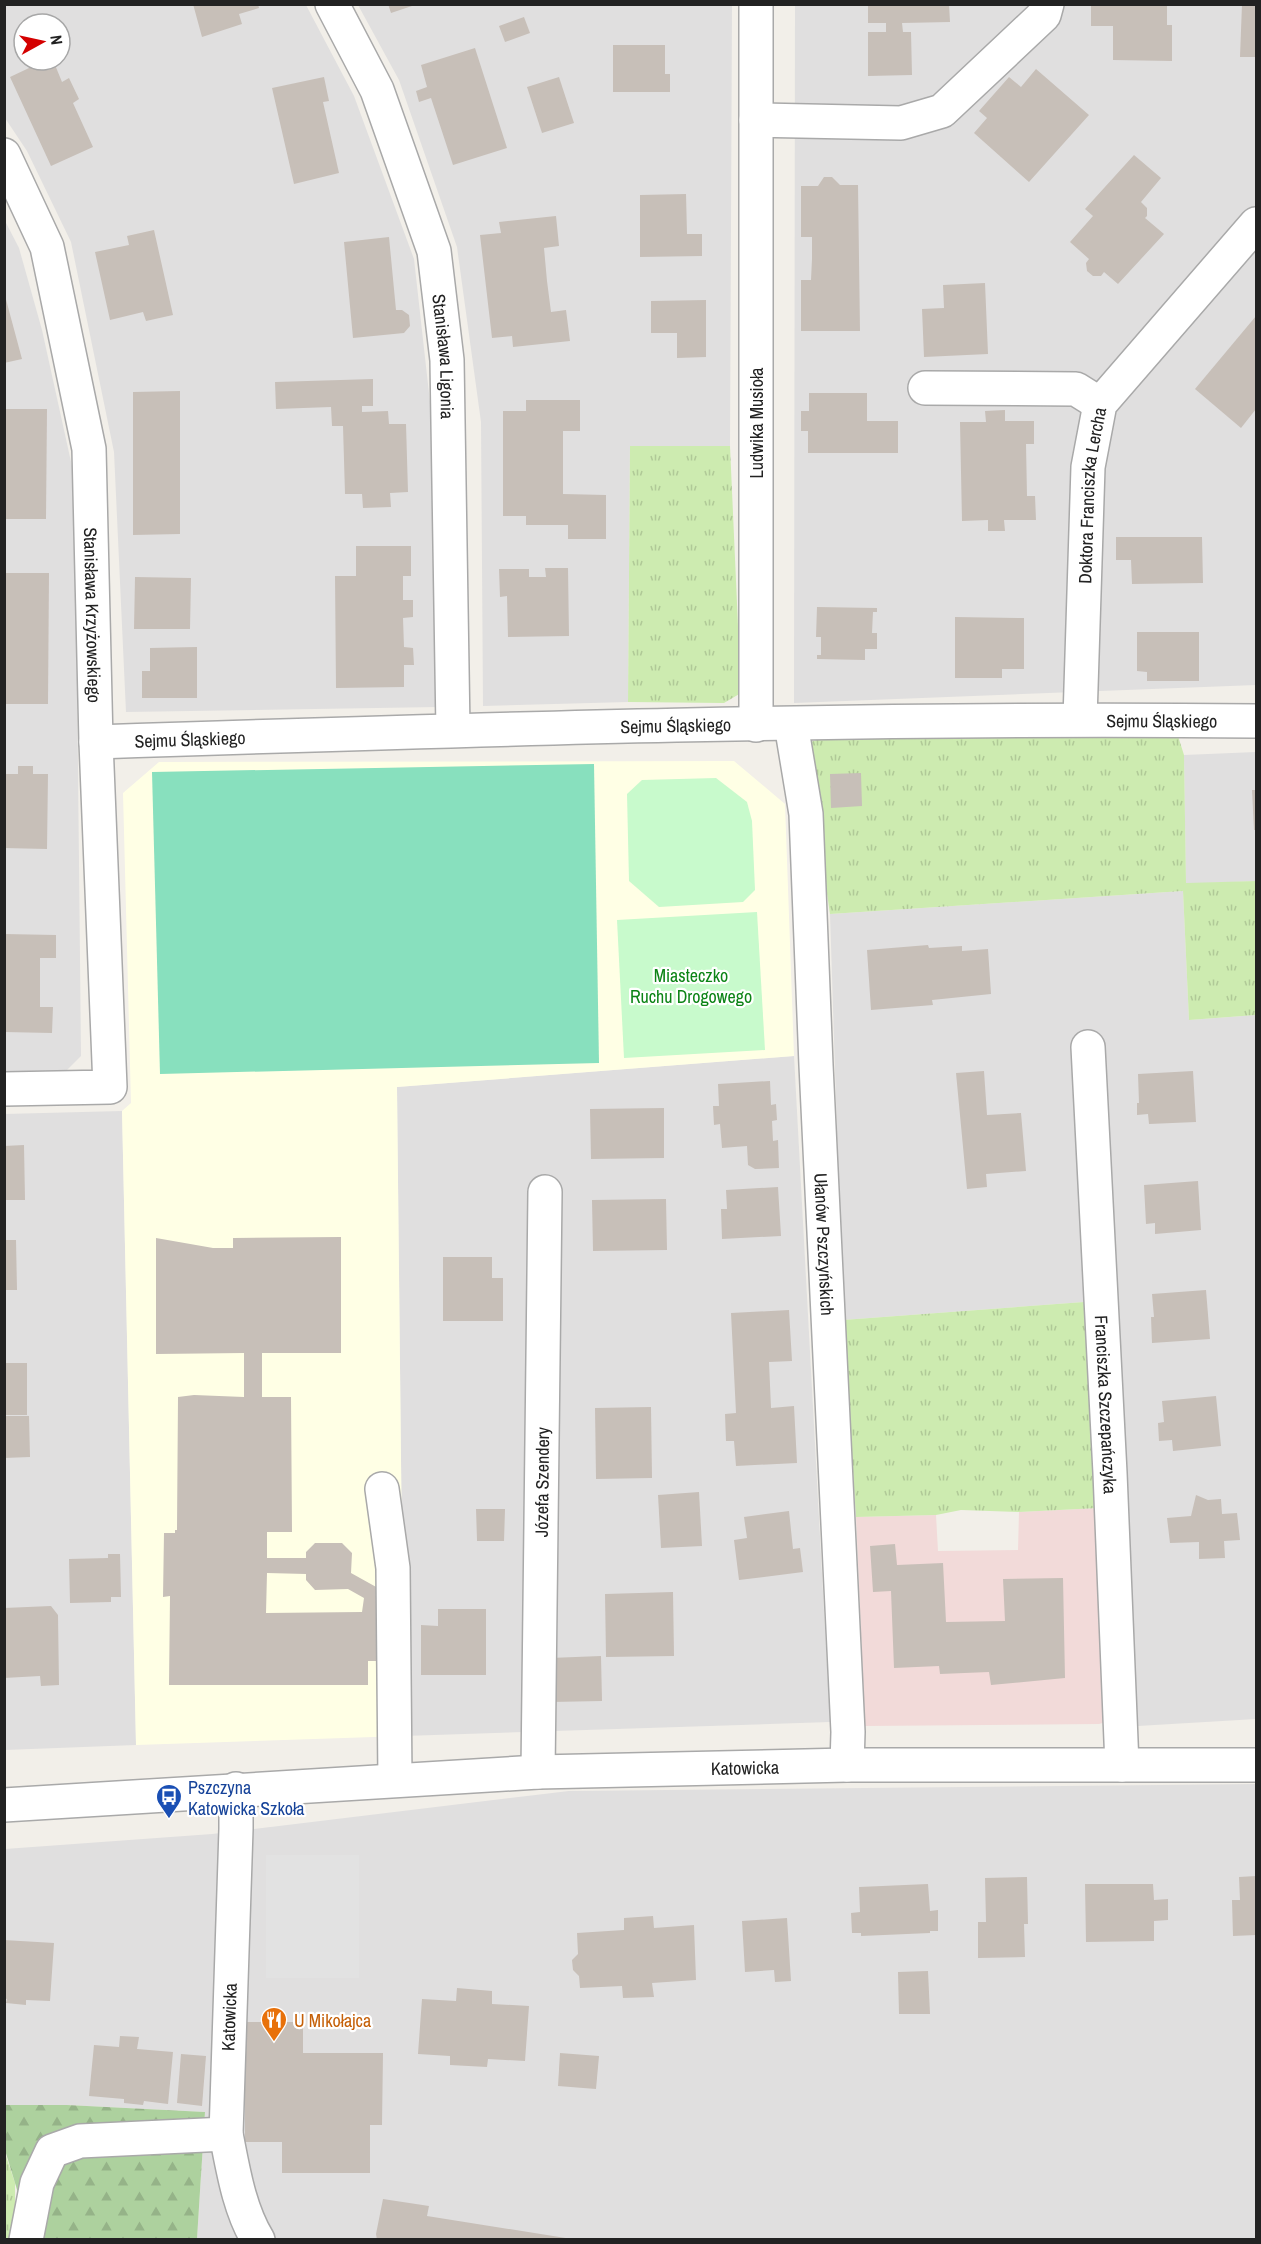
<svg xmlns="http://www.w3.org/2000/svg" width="1261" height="2244" font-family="'Archivo Narrow',sans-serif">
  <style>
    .residential { fill: #e0dfdf; fill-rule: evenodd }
    .commercial { fill: #f2dad9 }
    .education { fill: #ffffe5 }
    .grass { fill: url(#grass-tufts) }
    .forest { fill: url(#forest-firs) }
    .park { fill: #c8facc }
    .pitch { fill: #88e0be }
    .parking { fill: #e2e2e2 }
    .building { fill: #c7bfb8; fill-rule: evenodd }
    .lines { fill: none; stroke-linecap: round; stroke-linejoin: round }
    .minor-casing { stroke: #a9a9a9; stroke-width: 36 }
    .minor { stroke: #fff; stroke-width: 33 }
    .labels { text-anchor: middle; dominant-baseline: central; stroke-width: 4.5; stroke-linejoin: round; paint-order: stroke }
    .street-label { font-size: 18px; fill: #222; stroke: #fff }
    .park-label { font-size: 18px; fill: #0c8416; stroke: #fff }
    .transit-label { font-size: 18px; fill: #164399; stroke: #fff; text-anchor: start }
    .food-label { font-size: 18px; fill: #c56008; stroke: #fff; text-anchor: start }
  </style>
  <defs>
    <pattern id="grass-tufts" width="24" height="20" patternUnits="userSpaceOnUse" patternTransform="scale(1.5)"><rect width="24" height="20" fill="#cdebb0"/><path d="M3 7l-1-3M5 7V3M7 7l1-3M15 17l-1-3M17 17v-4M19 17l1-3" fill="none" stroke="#b0c997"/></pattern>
    <pattern id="forest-firs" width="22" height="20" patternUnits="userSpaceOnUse" patternTransform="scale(1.5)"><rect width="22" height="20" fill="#add19e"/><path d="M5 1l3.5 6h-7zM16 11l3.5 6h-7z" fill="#95b388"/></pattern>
  </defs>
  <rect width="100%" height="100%" fill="#f2efe9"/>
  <g class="residential">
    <path d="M4 5H306L354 96 414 259 433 429 438 707 126 712 114 452 71 242 27 151 5 118ZM24 24H60V60H24Z"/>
    <polygon points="358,5 732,5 730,446 630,446 628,702 483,706 481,422 457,247 399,80"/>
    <polygon points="795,5 1256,5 1256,685 794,703"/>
    <polygon points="4,219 19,248 42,330 75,480 81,1056 65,1072 5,1073"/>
    <polygon points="1256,752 1256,881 1186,884 1184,755"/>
    <polygon points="1183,891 1189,1020 1256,1015 1256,1719 1138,1726 1111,1300 843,1320 830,914"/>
    <polygon points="794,1056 830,1722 404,1736 397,1087"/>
    <polygon points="122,1111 136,1745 5,1750 4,1114"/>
    <polygon points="1256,1784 1256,2239 197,2239 205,2112 67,2105 5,2105 5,1849 212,1834 569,1791"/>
  </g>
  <polygon class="commercial" points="1099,1508 1106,1722 1099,1724 865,1726 856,1517 936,1515 938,1551 1018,1550 1019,1512"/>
  <polygon class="education" points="734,761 785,804 794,1056 397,1087 404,1736 136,1745 122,1111 131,1103 123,793 159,762"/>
  <g class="grass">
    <polygon points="630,446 730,446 741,693 724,703 628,702"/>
    <polygon points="828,736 1178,736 1184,755 1186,883 1256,881 1256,1015 1189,1020 1183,891 830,914 805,744"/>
    <polygon points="1084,1302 1099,1508 1019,1512 961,1510 936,1515 856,1517 843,1320"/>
    <polygon points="4,2150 15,2183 15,2239 5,2239"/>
  </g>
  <polygon class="forest" points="4,2105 67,2105 205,2112 197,2239 32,2239 5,2150"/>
  <g class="park">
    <polygon points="716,778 747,802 752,821 755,890 743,902 659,907 629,881 627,794 642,780"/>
    <polygon points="757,912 765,1050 624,1058 617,920"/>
  </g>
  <polygon class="pitch" points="594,764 599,1063 160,1074 152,772"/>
  <rect class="parking" x="266" y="1855" width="93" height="123"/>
  <g class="building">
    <polygon points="193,4 258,4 259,8 239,14 242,24 202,37"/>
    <polygon points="388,4 414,4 415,5 391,13"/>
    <polygon points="868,4 949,4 950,22 902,23 903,32 911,32 912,75 868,76 868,32 886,32 886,23 868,23"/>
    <polygon points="1091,4 1167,4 1167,25 1172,25 1172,61 1113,60 1113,26 1091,26"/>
    <polygon points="1242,4 1256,4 1256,57 1240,57"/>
    <polygon points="524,17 530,33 505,42 499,26"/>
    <polygon points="613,45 665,45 665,74 670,74 670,92 613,92"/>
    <polygon points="475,48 507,148 453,165 431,98 419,102 416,91 427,87 421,65"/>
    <polygon points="46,60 53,60 62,82 69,78 79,99 73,103 93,147 51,166 10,77"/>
    <polygon points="1036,69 1089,115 1029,182 974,133 987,118 979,111 1009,77 1021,87"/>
    <polygon points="324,77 329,101 323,102 339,173 294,184 272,88"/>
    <polygon points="559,77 574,123 542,133 527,87"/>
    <polygon points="1134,155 1161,178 1141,202 1147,208 1147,216 1145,218 1164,234 1118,284 1104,272 1101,276 1093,276 1087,271 1086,263 1089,259 1070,242 1093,216 1085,209"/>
    <polygon points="824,177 832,177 840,185 858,185 860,331 801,331 801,280 811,280 812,259 812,237 801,237 801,186 818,186"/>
    <polygon points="686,194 687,234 702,234 702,256 640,257 640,195"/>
    <polygon points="556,216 559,246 544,248 547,281 551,312 566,310 570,341 513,347 512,336 492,338 480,235 501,233 499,222"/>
    <polygon points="154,230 173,315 146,321 143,312 110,320 95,252 129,245 127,236"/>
    <polygon points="389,237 396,310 402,310 409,315 410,326 404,333 353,338 344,242"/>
    <polygon points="985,283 988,354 924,357 922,309 944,308 943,285"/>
    <polygon points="4,292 22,359 4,363"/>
    <polygon points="706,300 706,357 677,358 677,333 651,333 651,301"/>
    <polygon points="1256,316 1256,409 1241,428 1195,389"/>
    <polygon points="373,379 373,406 362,406 362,412 388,411 389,424 406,424 408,492 390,493 391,507 363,508 362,494 345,494 343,426 332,426 331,407 276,409 275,382"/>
    <polygon points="180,391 180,534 133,535 133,392"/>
    <polygon points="809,393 867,393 867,421 898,421 898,453 808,453 808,431 801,431 801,411 809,411"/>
    <polygon points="526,400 580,400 580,431 563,431 563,494 606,495 606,539 568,539 568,525 526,525 526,516 503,516 503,411 526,411"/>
    <polygon points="4,409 47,409 46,519 4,519"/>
    <polygon points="1005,410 1005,421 1034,421 1034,444 1026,444 1027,496 1035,496 1036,520 1004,520 1005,531 988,531 988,520 962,521 960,422 986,422 985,411"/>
    <polygon points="1116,537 1202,537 1203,583 1132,584 1131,560 1116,560"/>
    <polygon points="356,546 411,546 411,576 403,576 403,600 413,600 413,617 403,618 404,647 413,648 414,665 404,665 404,687 336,688 335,576 356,576"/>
    <polygon points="545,568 568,568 569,636 508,637 507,596 500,597 499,569 529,569 529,577 546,577"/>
    <polygon points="4,573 49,573 48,704 4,704"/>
    <polygon points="135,577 191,578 190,629 134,629"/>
    <polygon points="817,607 877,608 877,612 873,612 872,633 877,633 877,649 865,649 865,660 817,659 817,655 821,655 821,637 816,637"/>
    <polygon points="955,617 1024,618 1024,669 1002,669 1002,678 955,678"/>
    <polygon points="1137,632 1199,632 1199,681 1147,681 1147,672 1137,671"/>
    <polygon points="197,647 197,698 142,698 142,671 150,671 150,648"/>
    <polygon points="18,766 33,766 33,774 48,774 47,849 4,848 4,774 18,774"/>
    <polygon points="861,773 862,806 831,808 830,774"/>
    <polygon points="1252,790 1256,790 1256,830 1254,830"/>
    <polygon points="4,934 56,935 56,958 40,958 40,1007 53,1007 52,1033 4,1032"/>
    <polygon points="928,945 929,948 962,946 962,951 988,949 991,994 932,1000 933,1005 871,1010 867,950"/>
    <polygon points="984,1071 987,1115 1021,1113 1026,1171 986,1174 987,1187 967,1189 956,1073"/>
    <polygon points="1193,1071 1196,1122 1149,1124 1148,1114 1137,1115 1137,1103 1139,1103 1138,1074"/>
    <polygon points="770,1081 771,1105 776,1104 777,1120 772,1121 773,1141 778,1140 779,1168 755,1169 748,1165 747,1146 722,1148 720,1124 714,1125 713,1106 719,1106 718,1084"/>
    <polygon points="664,1108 664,1158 591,1159 590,1109"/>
    <polygon points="24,1145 25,1200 4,1200 4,1146"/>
    <polygon points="1198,1181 1201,1230 1155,1234 1155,1223 1146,1224 1144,1185"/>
    <polygon points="778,1187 781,1236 722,1239 721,1209 727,1209 726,1190"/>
    <polygon points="666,1199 667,1250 593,1251 592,1200"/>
    <path d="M341 1237V1353H262V1397H291L292 1532H267V1558H306V1552L315 1543H342L352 1553 351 1573 378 1588 379 1661H368V1685H169L170 1596 163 1597 164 1533H175V1530H177L178 1397 194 1395 244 1397V1353L156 1354V1238L213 1248H233V1238ZM267 1573 306 1574V1580L315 1590 348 1589 364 1598 362 1612 266 1613Z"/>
    <polygon points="4,1240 16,1240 17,1290 4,1290"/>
    <polygon points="443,1257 492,1257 492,1278 503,1278 503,1321 443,1321"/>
    <polygon points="1206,1290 1210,1339 1152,1343 1151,1317 1154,1317 1152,1294"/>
    <polygon points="789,1310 792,1361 769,1362 771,1408 794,1406 797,1463 736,1466 734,1441 726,1441 725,1414 736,1413 731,1313"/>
    <rect x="4" y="1363" width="23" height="52"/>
    <polygon points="1216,1396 1221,1446 1173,1451 1172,1440 1159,1441 1158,1423 1164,1422 1162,1401"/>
    <polygon points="651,1407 652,1478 596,1479 595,1408"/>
    <polygon points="4,1416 29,1416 30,1457 4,1458"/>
    <polygon points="699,1492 702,1546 661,1548 658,1495"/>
    <polygon points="1196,1495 1208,1500 1221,1499 1222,1514 1237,1513 1240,1540 1224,1541 1225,1558 1199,1559 1199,1542 1170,1543 1167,1518 1191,1516"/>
    <polygon points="476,1509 505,1509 504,1541 477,1541"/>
    <polygon points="789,1511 793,1549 800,1548 803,1572 739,1580 734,1540 747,1538 744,1517"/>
    <polygon points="895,1544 897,1565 943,1563 946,1622 1005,1621 1003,1579 1063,1578 1065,1678 991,1685 989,1672 940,1674 939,1666 894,1668 891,1591 873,1592 870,1546"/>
    <polygon points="108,1554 120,1554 121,1597 111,1597 111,1602 70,1603 69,1559 108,1558"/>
    <polygon points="673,1592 674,1656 606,1657 605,1594"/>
    <polygon points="51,1606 58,1615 59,1685 41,1686 40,1676 4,1678 4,1608"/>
    <polygon points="438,1609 486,1609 486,1675 421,1675 421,1625 438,1626"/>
    <polygon points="601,1656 602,1701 551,1702 550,1658"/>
    <polygon points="1256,1876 1256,1935 1233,1936 1232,1900 1240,1900 1239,1877"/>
    <polygon points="1027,1877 1028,1924 1024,1924 1025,1957 978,1958 978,1922 986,1922 985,1878"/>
    <polygon points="928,1884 930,1911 938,1910 938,1931 930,1931 930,1933 861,1936 861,1933 852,1933 851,1913 860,1912 859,1887"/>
    <polygon points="1085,1884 1153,1884 1154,1900 1168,1899 1168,1920 1154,1921 1154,1941 1086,1942"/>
    <polygon points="653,1916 654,1928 694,1925 696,1980 652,1983 654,1997 623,1998 622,1986 580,1988 579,1976 573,1970 572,1960 578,1954 577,1933 624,1930 624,1918"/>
    <polygon points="787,1918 791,1981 775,1982 774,1970 745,1972 742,1921"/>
    <polygon points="4,1940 54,1943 50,2001 26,2000 26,2005 6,2003 7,1999 4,1998"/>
    <polygon points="928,1971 930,2014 899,2014 898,1972"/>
    <polygon points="457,1988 492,1991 492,2004 529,2006 525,2061 488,2059 487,2067 450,2065 450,2056 418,2054 422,1999 456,2001"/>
    <polygon points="245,2022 303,2022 303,2053 383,2053 382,2125 370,2125 370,2173 282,2173 282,2142 245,2142"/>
    <polygon points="120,2036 139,2037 137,2049 173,2052 168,2104 144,2101 143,2105 124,2103 124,2099 89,2096 94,2045 119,2047"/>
    <polygon points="560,2053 599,2056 596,2089 558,2086"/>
    <polygon points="181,2054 206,2056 202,2106 177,2103"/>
    <polygon points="383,2199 429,2206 427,2216 578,2240 377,2240 376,2234"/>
  </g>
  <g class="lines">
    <defs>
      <g id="minor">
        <path id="s1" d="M332 4 377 90 434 251 447 360 453 730"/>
        <polyline points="756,120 901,123 942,111 1044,15 1047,4"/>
        <path id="s2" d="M4 155 47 247 89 449 96 742 110 1087 4 1089"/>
        <polyline points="925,388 1076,389 1100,404"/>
        <path id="s3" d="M1080 719 1088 467 1100 404 1256 224"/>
        <path id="s4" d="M791 724 806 814 816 1065 848 1732 847 1765"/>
        <polyline points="756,725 756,4"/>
        <path id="s5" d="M96 742C483 729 870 717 1256 721"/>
        <path id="s6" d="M1088 1047 1110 1473 1122 1765"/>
        <polyline points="382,1489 393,1568 395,1780"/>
        <path id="s7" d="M538 1772 545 1192"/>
        <path d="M236 1789V1829L226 2134C233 2169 239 2209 258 2240"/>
        <path id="s8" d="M4 1805 538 1772 847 1765H1256"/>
        <polyline points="26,2240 37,2183 52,2151 80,2141 226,2134"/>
      </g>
    </defs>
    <use href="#minor" class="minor-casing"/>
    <use href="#minor" class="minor"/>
  </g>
  <defs>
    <symbol id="bus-pin" viewBox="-11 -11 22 30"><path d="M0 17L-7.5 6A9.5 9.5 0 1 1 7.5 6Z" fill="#1a4fb4" stroke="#fff"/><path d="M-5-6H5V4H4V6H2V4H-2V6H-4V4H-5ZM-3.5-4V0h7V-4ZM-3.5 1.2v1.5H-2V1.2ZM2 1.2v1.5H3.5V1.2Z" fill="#fff"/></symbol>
    <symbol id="restaurant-pin" viewBox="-11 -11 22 30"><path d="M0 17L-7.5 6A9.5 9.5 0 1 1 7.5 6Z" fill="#e8710a" stroke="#fff"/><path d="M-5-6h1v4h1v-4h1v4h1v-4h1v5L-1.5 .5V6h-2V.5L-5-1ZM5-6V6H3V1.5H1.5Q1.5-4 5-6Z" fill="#fff"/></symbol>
  </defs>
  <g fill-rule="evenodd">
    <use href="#bus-pin" x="154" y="1782" width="30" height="40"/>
    <use href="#restaurant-pin" x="259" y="2005" width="30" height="40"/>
  </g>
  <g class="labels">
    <g class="street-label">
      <text stroke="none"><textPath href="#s1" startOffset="374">Stanisława Ligonia</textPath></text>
      <text transform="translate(756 423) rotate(-90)">Ludwika Musioła</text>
      <text stroke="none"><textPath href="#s3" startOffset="224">Doktora Franciszka Lercha</textPath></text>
      <text stroke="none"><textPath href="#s2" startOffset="474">Stanisława Krzyżowskiego</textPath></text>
      <text stroke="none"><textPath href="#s5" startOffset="1066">Sejmu Śląskiego</textPath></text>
      <text stroke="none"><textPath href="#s5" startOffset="580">Sejmu Śląskiego</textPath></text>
      <text stroke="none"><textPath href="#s5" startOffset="94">Sejmu Śląskiego</textPath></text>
      <text stroke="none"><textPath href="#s4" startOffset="522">Ułanów Pszczyńskich</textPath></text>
      <text stroke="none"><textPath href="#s6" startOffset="358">Franciszka Szczepańczyka</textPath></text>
      <text stroke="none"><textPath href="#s7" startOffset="290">Józefa Szendery</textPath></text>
      <text stroke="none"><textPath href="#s8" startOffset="742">Katowicka</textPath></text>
      <text transform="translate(229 2017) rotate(-88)">Katowicka</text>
    </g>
    <g class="park-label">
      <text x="691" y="975">Miasteczko<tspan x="691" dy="21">Ruchu Drogowego</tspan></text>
    </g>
    <g class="transit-label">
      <text x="188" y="1787">Pszczyna<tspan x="188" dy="21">Katowicka Szkoła</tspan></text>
    </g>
    <g class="food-label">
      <text x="294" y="2020">U Mikołajca</text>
    </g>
  </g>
  <rect width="1261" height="2244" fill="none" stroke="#222222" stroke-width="12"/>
  <g transform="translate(42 42) rotate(82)"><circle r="28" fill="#ffffff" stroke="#a7a7a7" stroke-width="1.5"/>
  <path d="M0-4.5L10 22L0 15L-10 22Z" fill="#d40000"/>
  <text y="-9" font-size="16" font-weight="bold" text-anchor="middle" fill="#222222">N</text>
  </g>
</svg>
